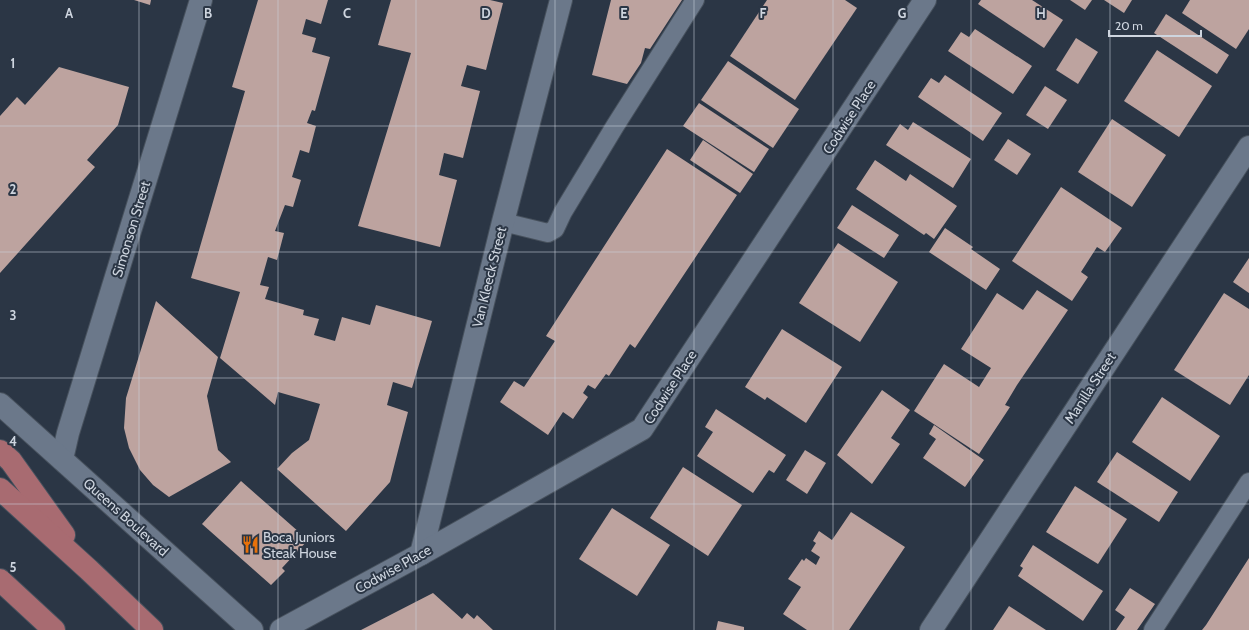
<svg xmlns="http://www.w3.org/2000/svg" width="1249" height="630" font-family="Cabin,sans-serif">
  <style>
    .building { fill: #bda39f }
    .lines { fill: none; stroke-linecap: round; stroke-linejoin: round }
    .service-casing { stroke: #47515d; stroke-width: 20 }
    .minor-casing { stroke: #47515d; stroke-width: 24 }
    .tertiary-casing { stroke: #47515d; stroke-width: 24 }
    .primary-casing { stroke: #47515d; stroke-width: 24 }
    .service { stroke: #6b788a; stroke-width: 18 }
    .minor { stroke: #6b788a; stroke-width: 22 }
    .tertiary { stroke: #6b788a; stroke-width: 22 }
    .primary { stroke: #a86b71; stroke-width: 22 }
    .grid { fill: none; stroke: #ced5df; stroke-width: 1; stroke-opacity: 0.55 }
    .labels { text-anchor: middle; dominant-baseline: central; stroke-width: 4; stroke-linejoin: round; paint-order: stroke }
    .street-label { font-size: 14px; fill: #ced5df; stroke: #2b3645 }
    .poi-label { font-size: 14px; fill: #ced5df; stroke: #2b3645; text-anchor: start }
    .grid-label { font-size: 13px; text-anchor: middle; font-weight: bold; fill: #ced5df; stroke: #2b3645; stroke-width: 4; stroke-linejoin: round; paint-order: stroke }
  </style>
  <rect width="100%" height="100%" fill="#2b3645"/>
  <g class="building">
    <polygon points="134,0 151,0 150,5"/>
    <polygon points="258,0 328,0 321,24 306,19 302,34 316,38 312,52 330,57 315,111 312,110 307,123 316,126 309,153 300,150 292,177 301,180 293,207 285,205 275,231 284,233 277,260 268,257 260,285 269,287 265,299 304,310 303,315 319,319 314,335 335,341 342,317 370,325 376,305 432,321 412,388 393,382 387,405 408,412 390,482 346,531 277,469 292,453 309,440 320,404 278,392 275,405 220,358 240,292 191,278 245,91 232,87"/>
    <polygon points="391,0 490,0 503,3 486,70 467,65 461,86 480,91 463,158 444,153 439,175 457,180 440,247 358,226 411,53 378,45"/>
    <polygon points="611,0 682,0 650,49 645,48 641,63 627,84 592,75"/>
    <polygon points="767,0 845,0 857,8 795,100 730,56"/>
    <polygon points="981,0 1032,0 1063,20 1044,48 978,4"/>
    <polygon points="1070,0 1092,0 1085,10"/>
    <polygon points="1104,0 1132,0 1124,13"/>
    <polygon points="1190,0 1249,0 1249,29 1236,49 1182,13"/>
    <polygon points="1166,14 1229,55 1217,74 1154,33"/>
    <polygon points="975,29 1032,66 1013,94 948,51 961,32 969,37"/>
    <polygon points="1076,38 1098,52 1078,84 1056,70"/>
    <polygon points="1157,50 1212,86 1179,137 1124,101"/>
    <polygon points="728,61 799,109 773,148 701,100"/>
    <polygon points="59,67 129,87 118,125 87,160 95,167 0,273 0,116 17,97 25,105"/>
    <polygon points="945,75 1002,113 983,141 918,97 931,78 939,83"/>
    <polygon points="1045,86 1067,100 1048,129 1026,115"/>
    <polygon points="699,103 769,149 754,172 683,126"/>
    <polygon points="1112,119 1166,155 1132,207 1078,172"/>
    <polygon points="913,122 971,159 953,188 886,145 900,124 908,130"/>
    <polygon points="1008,139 1031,154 1017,175 994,160"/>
    <polygon points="703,140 753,174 740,193 690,160"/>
    <polygon points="667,149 737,195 635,348 630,344 609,376 606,374 595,389 588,385 583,393 588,397 573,419 563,412 548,435 500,402 514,381 524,387 555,341 546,336"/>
    <polygon points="875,160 906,181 910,174 957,206 934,239 926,233 924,235 918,231 856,189"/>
    <polygon points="1061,187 1122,228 1105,252 1097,247 1081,272 1088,277 1072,301 1012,261"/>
    <polygon points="852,205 899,235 884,258 837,228"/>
    <polygon points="945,228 973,247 971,249 1000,269 986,290 929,252"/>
    <polygon points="838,243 898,282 860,342 799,303"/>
    <polygon points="1249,258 1249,293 1233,282"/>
    <polygon points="1037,290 1068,310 1017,385 1005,405 1010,407 979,454 914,411 944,364 979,387 991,368 961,349 997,293 1023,310"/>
    <polygon points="1224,293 1249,309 1249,375 1230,405 1174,370"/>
    <polygon points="156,301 218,357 207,396 218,450 231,462 169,497 153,485 140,470 129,448 124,428 126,398"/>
    <polygon points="782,329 842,367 806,423 767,397 765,400 745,387"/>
    <polygon points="882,390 910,410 891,438 900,444 872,484 837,455"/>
    <polygon points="1162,397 1220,436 1190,481 1132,442"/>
    <polygon points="716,409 786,455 774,473 769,470 753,493 697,456 713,432 705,427"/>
    <polygon points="934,425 984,460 965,487 923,458 936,439 929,434"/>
    <polygon points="805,450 826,463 807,494 786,480"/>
    <polygon points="1117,452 1178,492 1159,522 1097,482"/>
    <polygon points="683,467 742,505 708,556 650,518"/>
    <polygon points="241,481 308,540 282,568 285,571 271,585 202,524"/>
    <polygon points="1075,486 1127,519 1098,564 1046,532"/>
    <polygon points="612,508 670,545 637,596 579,559"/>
    <polygon points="851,512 905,547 849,630 807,630 783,614 801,587 788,579 802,559 804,561 806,558 816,565 820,557 811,551 816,543 813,541 819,531 832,540"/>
    <polygon points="1033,545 1103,591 1083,621 1018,576 1023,568 1020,566"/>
    <polygon points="1249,558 1249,630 1202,630 1206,625"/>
    <polygon points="1130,588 1155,604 1137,630 1116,630 1125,617 1115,610"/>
    <polygon points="433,593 462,619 467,613 474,619 477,615 493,630 361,630"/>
    <polygon points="1009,606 1046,630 993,630"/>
    <polygon points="718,621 744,627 744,630 716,630"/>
  </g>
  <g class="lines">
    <defs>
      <g id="service">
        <polyline points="503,222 548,233 555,229 563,212 615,126 695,0"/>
        <polyline points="1153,630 1249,482"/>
      </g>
      <g id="minor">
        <polyline points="62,459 68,433 201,0"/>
        <polyline points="421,554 503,222 561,0"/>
        <polyline points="281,630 421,554 642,429 925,0"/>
        <polyline points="931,630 1249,147"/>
      </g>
      <polyline id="tertiary" points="0,404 252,630"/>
      <g id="primary">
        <polyline points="0,451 11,461 64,535"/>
        <polyline points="0,489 89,570 152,630"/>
        <polyline points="0,580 54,630"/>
      </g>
    </defs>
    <use href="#service" class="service-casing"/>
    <use href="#minor" class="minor-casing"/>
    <use href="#tertiary" class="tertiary-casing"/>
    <use href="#primary" class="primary-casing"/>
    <use href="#service" class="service"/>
    <use href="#minor" class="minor"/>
    <use href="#tertiary" class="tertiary"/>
    <use href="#primary" class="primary"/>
  </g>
  <path class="grid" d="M139 0V630M278 0V630M416 0V630M555 0V630M694 0V630M833 0V630M971 0V630M1110 0V630M0 126H1249M0 252H1249M0 378H1249M0 504H1249"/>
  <defs>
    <symbol id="restaurant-bare" viewBox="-9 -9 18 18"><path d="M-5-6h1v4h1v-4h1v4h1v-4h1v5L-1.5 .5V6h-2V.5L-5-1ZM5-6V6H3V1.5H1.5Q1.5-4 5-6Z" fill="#e8710a" stroke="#2b3645" stroke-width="2.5" paint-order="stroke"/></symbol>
  </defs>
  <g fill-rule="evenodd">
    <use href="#restaurant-bare" x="238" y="532" width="25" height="25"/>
  </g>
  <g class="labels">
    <g class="street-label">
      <text transform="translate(849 117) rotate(-57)">Codwise Place</text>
      <text transform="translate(131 229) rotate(-73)">Simonson Street</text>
      <text transform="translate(489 277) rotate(-76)">Van Kleeck Street</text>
      <text transform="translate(670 387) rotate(-57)">Codwise Place</text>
      <text transform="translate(1090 388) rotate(-57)">Manilla Street</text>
      <text transform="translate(126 517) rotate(42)">Queens Boulevard</text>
      <text transform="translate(393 569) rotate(-29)">Codwise Place</text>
    </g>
    <g class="poi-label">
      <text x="263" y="537">Boca Juniors<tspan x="263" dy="16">Steak House</tspan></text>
    </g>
  </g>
  <g class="grid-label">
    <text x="69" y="18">A</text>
    <text x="208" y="18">B</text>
    <text x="347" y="18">C</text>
    <text x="486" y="18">D</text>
    <text x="624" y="18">E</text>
    <text x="763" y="18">F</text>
    <text x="902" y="18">G</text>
    <text x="1041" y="18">H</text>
    <text x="13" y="68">1</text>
    <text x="13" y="194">2</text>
    <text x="13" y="320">3</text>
    <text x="13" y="446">4</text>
    <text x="13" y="572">5</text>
  </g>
  <path d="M1109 30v6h92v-6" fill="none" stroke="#ced5df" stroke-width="2"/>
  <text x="1115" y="30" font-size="12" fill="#ced5df" stroke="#2b3645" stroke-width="3" paint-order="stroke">20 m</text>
</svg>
